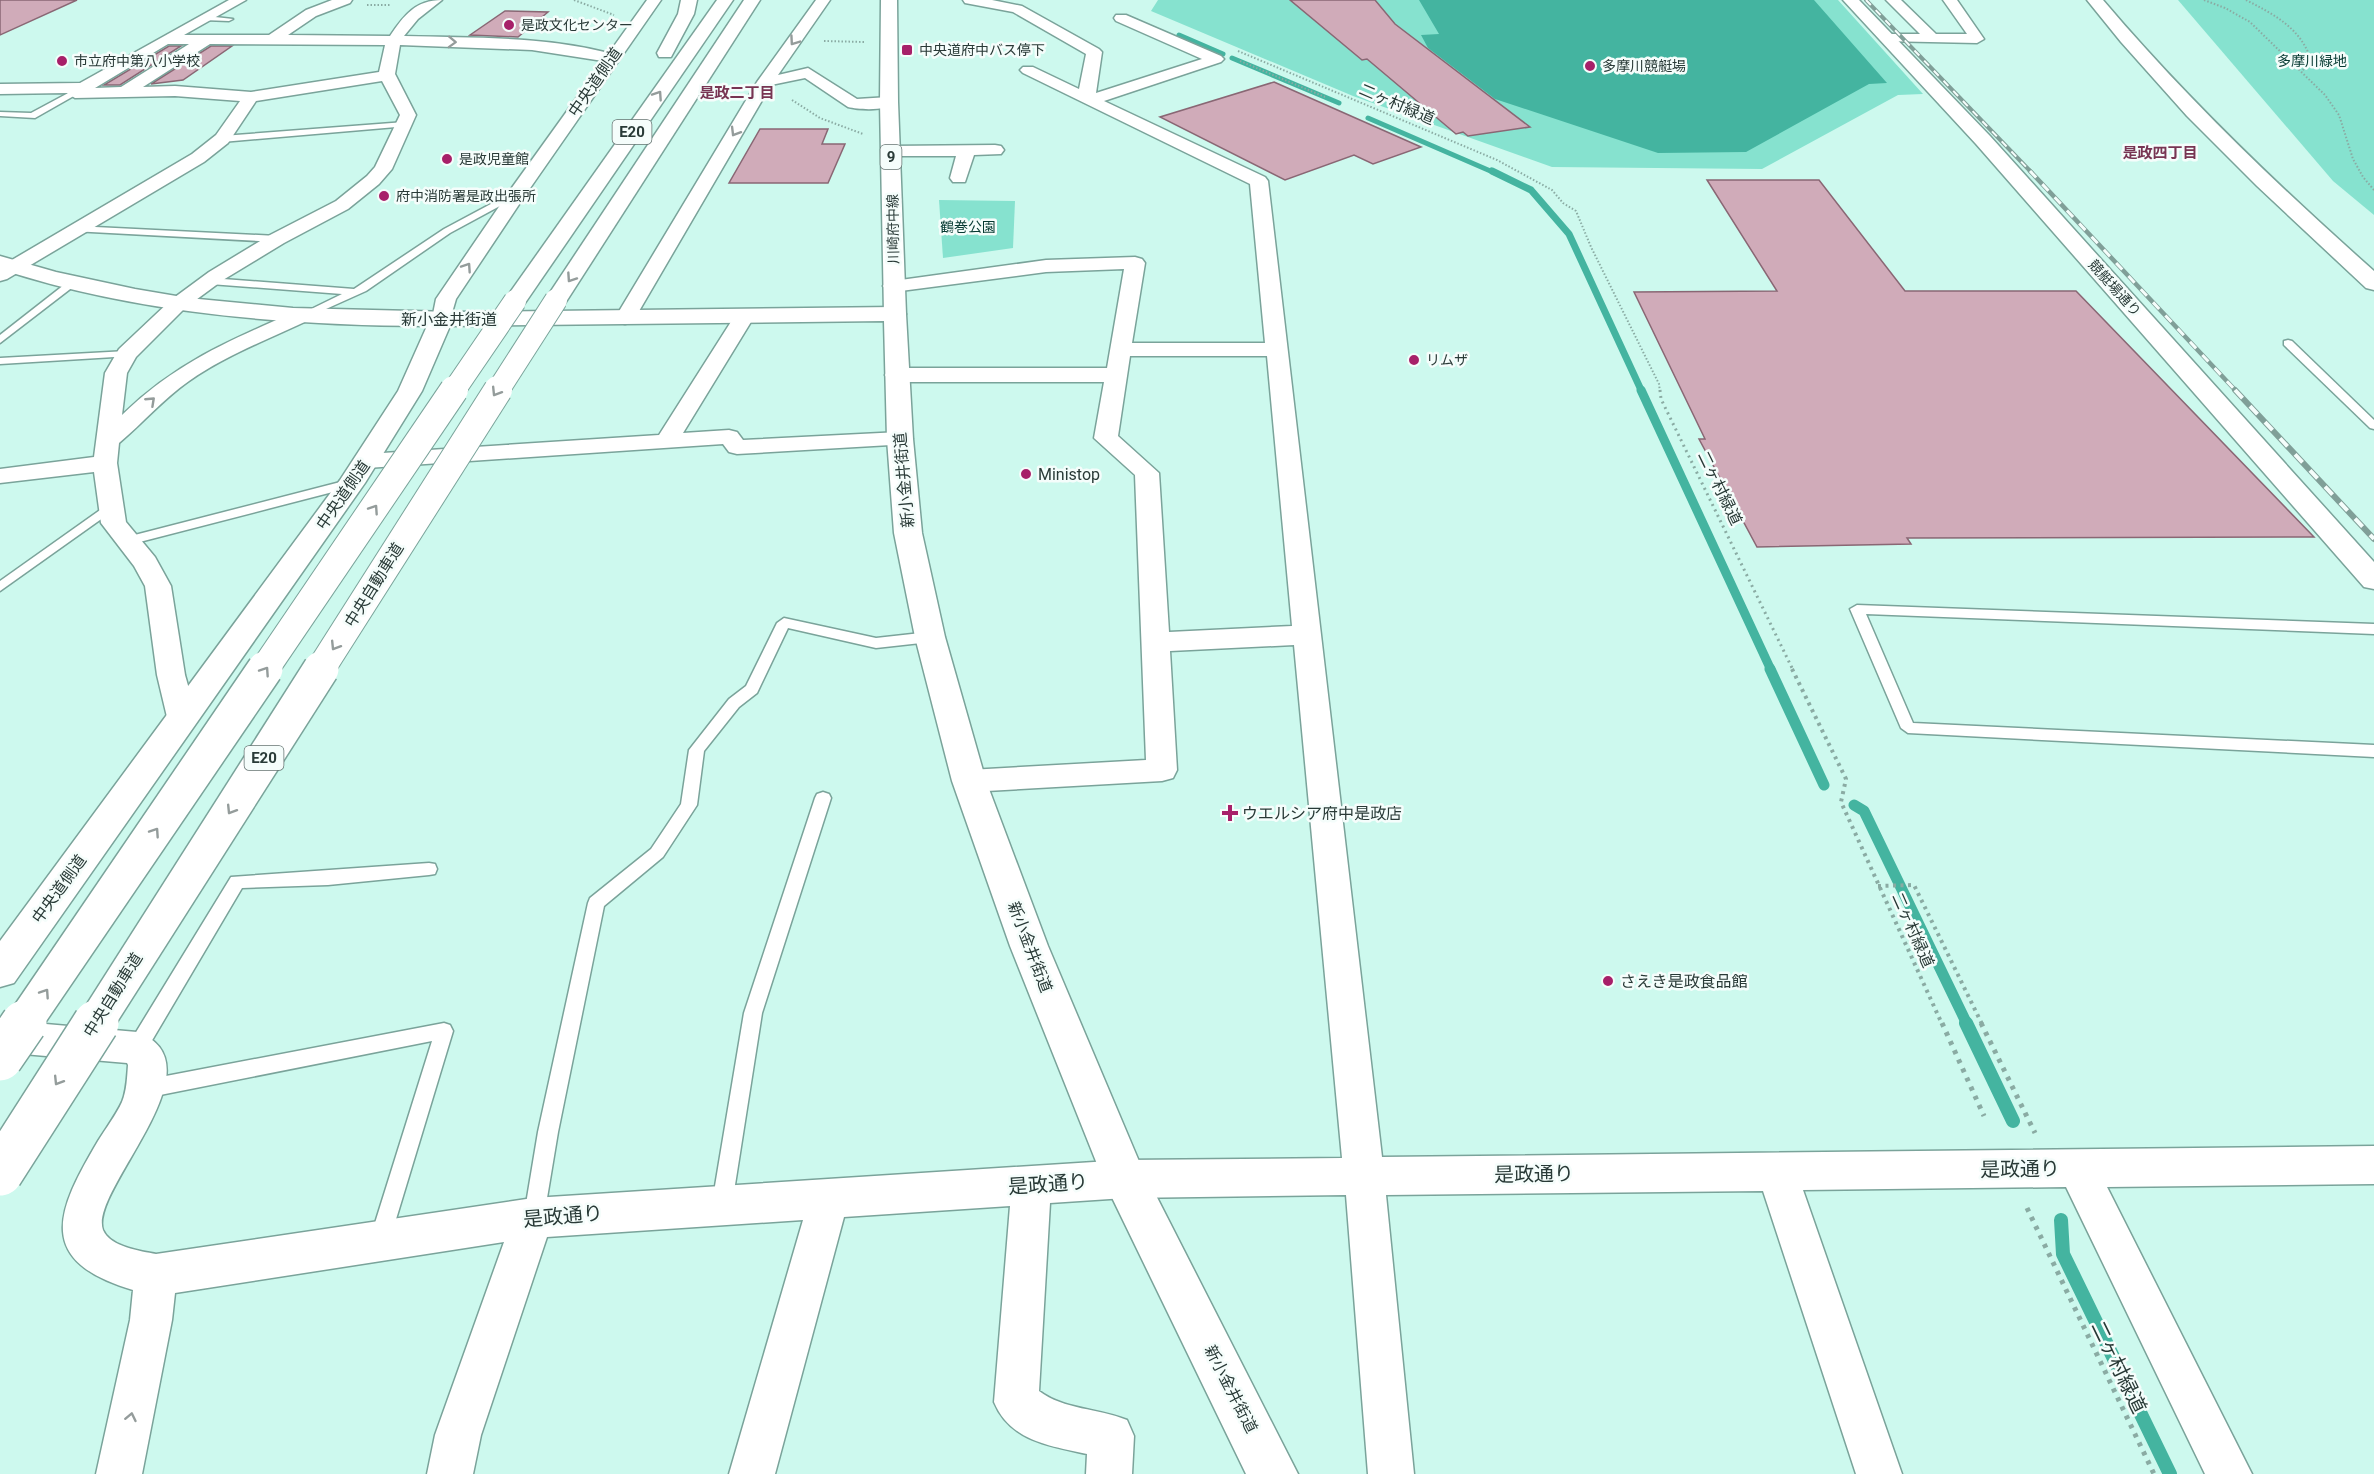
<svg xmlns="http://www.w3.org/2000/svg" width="2374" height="1474" font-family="Roboto,'Noto Sans JP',sans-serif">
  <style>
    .green { fill: #86e2cf }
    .water { fill: #44b4a0 }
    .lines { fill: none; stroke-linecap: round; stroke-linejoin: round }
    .stream-far4 { stroke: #44b4a0; stroke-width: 5 }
    .stream-far3 { stroke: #44b4a0; stroke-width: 7 }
    .stream-far2 { stroke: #44b4a0; stroke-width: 9 }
    .stream-far1 { stroke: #44b4a0; stroke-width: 11 }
    .stream { stroke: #44b4a0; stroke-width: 14 }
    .building { fill: #d0abb9; stroke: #896774; stroke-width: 1.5 }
    .lane-casing { stroke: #7aa39a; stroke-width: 3 }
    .street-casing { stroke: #7aa39a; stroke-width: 3 }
    .secondary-casing { stroke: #7aa39a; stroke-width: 3 }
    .primary-casing { stroke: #7aa39a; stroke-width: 3 }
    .highway-casing { stroke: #7aa39a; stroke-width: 3 }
    .path-far3 { stroke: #8aaba3; stroke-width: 2; stroke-dasharray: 1.5 2; stroke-linecap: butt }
    .path-far2 { stroke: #8aaba3; stroke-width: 3; stroke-dasharray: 2 4; stroke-linecap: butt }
    .path-far1 { stroke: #8aaba3; stroke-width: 4; stroke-dasharray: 3 4.5; stroke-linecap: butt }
    .path { stroke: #8aaba3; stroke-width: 5; stroke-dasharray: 4 6; stroke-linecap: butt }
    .lane { fill: #fff; fill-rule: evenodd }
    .street { fill: #fff; fill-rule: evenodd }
    .secondary { fill: #fff; fill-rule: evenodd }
    .primary { fill: #fff; fill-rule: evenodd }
    .highway { fill: #fff; fill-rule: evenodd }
    .rail-far2-casing { stroke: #809f98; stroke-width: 4 }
    .rail-far1-casing { stroke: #809f98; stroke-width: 4.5 }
    .rail-casing { stroke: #809f98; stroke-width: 6 }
    .rail-far2 { stroke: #f5fdfb; stroke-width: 2; stroke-dasharray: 7; stroke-linecap: butt }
    .rail-far1 { stroke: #f5fdfb; stroke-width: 3; stroke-dasharray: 9; stroke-linecap: butt }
    .rail { stroke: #f5fdfb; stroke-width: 4; stroke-dasharray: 11; stroke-linecap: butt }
    .highway-bridge-far3-casing { stroke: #7aa39a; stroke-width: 24; stroke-linecap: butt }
    .highway-bridge-far2-casing { stroke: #7aa39a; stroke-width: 30; stroke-linecap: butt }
    .highway-bridge-far1-casing { stroke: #7aa39a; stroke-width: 38; stroke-linecap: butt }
    .highway-bridge-casing { stroke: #7aa39a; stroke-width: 48; stroke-linecap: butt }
    .highway-bridge-far3 { stroke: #fff; stroke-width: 22 }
    .highway-bridge-far2 { stroke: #fff; stroke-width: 28 }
    .highway-bridge-far1 { stroke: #fff; stroke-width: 35 }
    .highway-bridge { stroke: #fff; stroke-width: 45 }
    .oneway { stroke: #949c9b }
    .poi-dot { fill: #a72069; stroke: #f5fdfb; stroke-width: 2 }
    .labels { text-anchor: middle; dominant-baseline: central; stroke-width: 5; stroke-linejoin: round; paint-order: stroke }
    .far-poi-label { font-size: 14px; fill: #293a37; stroke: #f5fdfb; text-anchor: start }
    .far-park-label { font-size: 14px; fill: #063a32; stroke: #f5fdfb }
    .far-street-label { font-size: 14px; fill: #293a37; stroke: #f5fdfb }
    .far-neighbourhood-label { font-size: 15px; font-weight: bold; fill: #773553; stroke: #f5fdfb }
    .shield { fill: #f5fdfb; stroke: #667472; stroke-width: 1.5 }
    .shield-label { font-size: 15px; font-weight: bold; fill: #293a37 }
    .street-label { font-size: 16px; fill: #293a37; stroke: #f5fdfb }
    .poi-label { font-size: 16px; fill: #293a37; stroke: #f5fdfb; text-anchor: start }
    .near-street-label { font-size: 20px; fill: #293a37; stroke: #f5fdfb }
  </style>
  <rect width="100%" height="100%" fill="#cdf9ee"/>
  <g class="green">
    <polygon points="1158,0 1838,0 1923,94 1898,95 1762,169 1552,167 1353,96 1151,11"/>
    <polygon points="2178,0 2374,0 2374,215 2333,181"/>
    <polygon points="939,200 1015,201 1013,248 943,258"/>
  </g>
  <polygon class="water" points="1419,0 1814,0 1887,83 1869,84 1746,152 1658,153 1495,99 1428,48 1421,35 1439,34"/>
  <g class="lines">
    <g class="stream-far4">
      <polyline points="1179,35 1223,54"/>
      <polyline points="1232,58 1339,103"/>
      <polyline points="1368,118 1495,173"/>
    </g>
    <polyline class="stream-far3" points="1492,171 1531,190 1569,234 1642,392"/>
    <polyline class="stream-far2" points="1641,390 1771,670"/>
    <g class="stream-far1">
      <polyline points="1770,669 1824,785"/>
      <polyline points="1854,805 1864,811 1967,1024"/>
    </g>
    <g class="stream">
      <polyline points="1966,1023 2013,1121"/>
      <polyline points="2061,1220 2063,1254 2170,1474"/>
    </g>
  </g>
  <g class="building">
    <polygon points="0,0 77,0 0,35"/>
    <polygon points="1290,0 1375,0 1395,24 1530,127 1468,136 1463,132 1456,134 1367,59 1362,60"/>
    <polygon points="505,11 548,12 518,37 470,35"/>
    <polygon points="169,46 181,46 120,85 104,85"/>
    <polygon points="211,46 232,46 183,80 151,84"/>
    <polygon points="1274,82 1421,147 1373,164 1354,155 1285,180 1160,117"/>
    <polygon points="760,129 828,129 822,144 845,144 828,183 729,183"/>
    <polygon points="1707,180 1819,180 1905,291 2076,291 2314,537 1907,538 1911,544 1757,547 1699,439 1705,439 1634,292 1777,291"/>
  </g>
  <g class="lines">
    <defs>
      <g id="lane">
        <polygon points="206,16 233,19 229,21 203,20"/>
        <polygon points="72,91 79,93 35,118 0,116 0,112 31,113"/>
        <polygon points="405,122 408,122 408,126 222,142 218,139 222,136"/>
        <polygon points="517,190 522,193 520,195 450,233 366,291 306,318 297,316 342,294 210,284 205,281 210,278 354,289 444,229"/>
        <polygon points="75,226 277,236 282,239 277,242 72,231 72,227"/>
        <polygon points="69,281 78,283 0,343 0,335"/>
        <polygon points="2288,340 2292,341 2374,420 2374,429 2370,428 2284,345 2284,341"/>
        <polygon points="127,351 131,352 131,356 0,364 0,358"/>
        <polygon points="352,479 356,480 356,486 128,545 122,541 123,538"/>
        <polygon points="110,503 116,507 114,510 0,591 0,581"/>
        <polygon points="1857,605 2374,624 2374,634 1866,614 1913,723 2374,745 2374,757 1908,733 1901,728 1850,609"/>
        <polygon points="784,618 876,638 930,632 937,637 930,642 876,648 788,628 757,693 739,707 704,751 697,805 663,857 604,906 558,1132 544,1216 541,1223 534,1226 527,1223 524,1216 538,1132 588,903 590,898 651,849 681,804 689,750 729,699 746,686 777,623"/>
        <polygon points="823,792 829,794 831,798 762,1013 732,1204 729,1211 722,1214 715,1211 712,1204 744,1013 815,798 817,794"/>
        <polygon points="429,863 435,864 437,869 435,874 429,875 328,885 242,888 144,1054 137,1056 130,1054 128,1048 130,1042 231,877"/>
        <polygon points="444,1023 450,1025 453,1031 390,1239 387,1246 380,1249 373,1246 370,1239 432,1041 145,1098 138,1095 136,1089 138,1083 145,1080"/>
      </g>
      <g id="street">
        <path d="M229 0H246L184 35H269L306 10 332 0H352L350 3 316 16 288 35 390 36C404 15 416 0 442 0L418 19 404 36C472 38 542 36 609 53L647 0H661L526 194 456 299 449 323 442 325 435 323 432 319 436 299 511 189 603 61 532 50 400 45 395 74 416 115 392 169 379 184 348 209 284 243 223 280 185 308 136 357 127 373 122 415C176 363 228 341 295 312L302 310 309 312 312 316 309 320C269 339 226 355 189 381 163 399 143 423 119 443L117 463 126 522 155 557 171 586 185 675 197 717 192 724 182 727 172 724 167 717 157 675 145 586 134 566 101 523 94 472 0 483V469L94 457 105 373 119 349 171 300 209 272 270 235 336 201 367 176 375 167 400 115 382 81 256 101 228 143 204 162 7 279 0 281V267L192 154 216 135 240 101 175 96 75 98 67 93 0 94V84L80 83ZM168 44H189L121 87 95 88ZM210 44 385 45 379 72 251 92 175 86 143 87Z"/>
        <path d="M816 0H830L778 75 808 68 857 99 889 97 897 102C889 111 860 110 848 107L805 78 771 85 635 318 632 322 625 324 618 322 615 318 757 82Z"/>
        <path d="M963 0H992L1022 6 1099 49 1102 52 1096 93 1202 59 1116 21 1114 18 1116 15H1126L1221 56 1224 59 1221 62 1104 101 1265 177 1268 181 1382 1157 2374 1146V1184L2107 1187 2252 1474H2205L2066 1187 1803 1190 1902 1474H1856L1763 1191 1386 1195 1414 1474H1368L1346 1195 1125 1198 1050 1203 1039 1391C1064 1410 1098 1408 1127 1420L1134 1436 1132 1474H1086L1087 1454C1050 1446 1010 1441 994 1402L1010 1206 844 1217 775 1474H729L803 1220 547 1237 481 1435 473 1474H427L435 1435 504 1242 175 1293 172 1320 142 1474H96L130 1320 133 1290C35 1261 56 1212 98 1141 106 1128 116 1115 122 1102 127 1090 127 1077 128 1065L127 1063 0 1052V1020L137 1032C225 1064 88 1191 103 1230 110 1247 141 1251 156 1254L533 1198 1125 1160 1342 1158 1294 645 1170 651 1177 770 1173 778 1162 781 969 792 958 789 954 781 958 773 969 770 1146 760 1135 475 1094 438 1104 382H896L888 380 885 375 888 370 896 368H1107L1124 269 1046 272 893 292 886 290 883 286 886 282 1046 260 1135 257 1142 259 1145 263 1132 343H1265L1250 184 1023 73 1020 70 1023 67H1033L1079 89 1086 54 1013 12 965 3ZM1130 356H1267L1292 626 1169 632 1159 473 1118 436Z"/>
        <polygon points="1886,0 1901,0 1936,34 1967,34 1943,0 1957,0 1984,39 1977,43 1882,41 1880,38 1882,35 1887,34 1920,34"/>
        <polygon points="995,145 1001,146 1004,150 1001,154 974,155 965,182 953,182 950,178 956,156 891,156 885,155 882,151 885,147 891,146"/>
        <polygon points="744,311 751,313 754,317 683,433 729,430 737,432 743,440 900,432 908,434 912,439 908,444 737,454 729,452 723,444 367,468 359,466 355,461 359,456 367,454 659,435 734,317 737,313"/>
      </g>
      <g id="secondary">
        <polygon points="1843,0 1859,0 1990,136 2374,562 2374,589 2364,587 1976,144"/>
        <path d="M2087 0H2103C2186 98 2278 186 2374 271V290L2366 288 2257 186 2187 116 2121 42Z"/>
        <path d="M0 256 56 272 135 289 188 298 293 308 453 312 895 307 903 309 906 314 913 439 922 533 945 637 986 781 1048 946 1141 1166 1298 1474H1246L1103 1179 1010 946 952 781 915 637 894 533 887 439 884 321 450 326 422 391 365 483 14 983 0 987V941L340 480 398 391 427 326C284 325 140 314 3 270L0 269Z"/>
      </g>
      <polygon id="primary" points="881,0 897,0 898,102 906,314 903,319 895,321 887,319 884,314 880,102"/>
      <g id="highway">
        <polygon points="681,0 697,0 694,14 671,57 659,57 657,53 678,14"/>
        <polygon points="717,0 733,0 523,306 515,308 507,306 504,301"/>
        <polygon points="744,0 760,0 564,305 556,307 548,305 545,300"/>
      </g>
    </defs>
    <use href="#lane" class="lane-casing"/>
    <use href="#street" class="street-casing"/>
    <use href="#secondary" class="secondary-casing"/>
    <use href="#primary" class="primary-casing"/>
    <use href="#highway" class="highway-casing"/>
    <g class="path-far3">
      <polyline points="574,0 614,15"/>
      <polyline points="2204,0 2225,8 2250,22 2325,95 2339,115 2353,159 2363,177 2374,190"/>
      <path d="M2246 0C2273 14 2299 27 2310 57L2302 72"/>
      <polyline points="367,5 390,5"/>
      <polyline points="824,41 864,42"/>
      <polyline points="1238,51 1497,160 1552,190 1563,203 1576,211 1591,247 1659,384 1660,392"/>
      <polyline points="1240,61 1325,97"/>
      <polyline points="792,100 820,118 863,134"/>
    </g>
    <polyline class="path-far2" points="1660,390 1661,399 1793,670"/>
    <g class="path-far1">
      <polyline points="1792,669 1846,779 1841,802 1942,1024"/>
      <polyline points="1878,886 1914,885 1982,1024"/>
    </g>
    <g class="path">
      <polyline points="1942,1023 1984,1116"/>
      <polyline points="1981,1023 2035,1133"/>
      <polyline points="2027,1208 2154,1474"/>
    </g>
    <use href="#lane" class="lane"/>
    <use href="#street" class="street"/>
    <use href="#secondary" class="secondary"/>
    <use href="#primary" class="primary"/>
    <use href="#highway" class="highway"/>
    <defs>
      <polyline id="rail-far2" points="1866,0 2032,173"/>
      <polyline id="rail-far1" points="2030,171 2237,392"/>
      <polyline id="rail" points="2235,390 2374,539"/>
    </defs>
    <use href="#rail-far2" class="rail-far2-casing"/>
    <use href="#rail-far1" class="rail-far1-casing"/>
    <use href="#rail" class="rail-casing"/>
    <use href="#rail-far2" class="rail-far2"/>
    <use href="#rail-far1" class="rail-far1"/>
    <use href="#rail" class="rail"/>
    <defs>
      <g id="highway-bridge-far3">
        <polyline points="453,392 515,301"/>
        <polyline points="497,392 556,300"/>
      </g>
      <g id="highway-bridge-far2">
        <polyline points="264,670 454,390"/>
        <polyline points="320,670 498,390"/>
      </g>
      <g id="highway-bridge-far1">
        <polyline points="23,1024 265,669"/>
        <polyline points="95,1024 321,669"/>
      </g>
      <g id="highway-bridge">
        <polyline points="0,1058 24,1023"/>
        <polyline points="0,1173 96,1023"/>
      </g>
    </defs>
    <use href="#highway-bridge-far3" class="highway-bridge-far3-casing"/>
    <use href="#highway-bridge-far2" class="highway-bridge-far2-casing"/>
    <use href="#highway-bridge-far1" class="highway-bridge-far1-casing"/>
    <use href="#highway-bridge" class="highway-bridge-casing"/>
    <use href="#highway-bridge-far3" class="highway-bridge-far3"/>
    <use href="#highway-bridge-far2" class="highway-bridge-far2"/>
    <use href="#highway-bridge-far1" class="highway-bridge-far1"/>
    <use href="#highway-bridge" class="highway-bridge"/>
  </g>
  <defs><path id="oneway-chevron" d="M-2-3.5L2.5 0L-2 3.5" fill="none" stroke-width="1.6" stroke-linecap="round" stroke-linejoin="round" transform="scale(1.5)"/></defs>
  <g class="oneway">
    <use href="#oneway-chevron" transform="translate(794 41) rotate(125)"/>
    <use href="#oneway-chevron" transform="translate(452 42) rotate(2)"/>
    <use href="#oneway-chevron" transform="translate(658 95) rotate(-56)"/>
    <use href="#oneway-chevron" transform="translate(735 132) rotate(121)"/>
    <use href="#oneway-chevron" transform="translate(467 267) rotate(-56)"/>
    <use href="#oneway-chevron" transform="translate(571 278) rotate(124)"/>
    <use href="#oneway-chevron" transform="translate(496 392) rotate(122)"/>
    <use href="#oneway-chevron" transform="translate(151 401) rotate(-43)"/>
    <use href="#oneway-chevron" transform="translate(374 509) rotate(-56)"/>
    <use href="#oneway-chevron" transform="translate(335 646) rotate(122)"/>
    <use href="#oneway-chevron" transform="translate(265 671) rotate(-56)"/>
    <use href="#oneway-chevron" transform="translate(231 810) rotate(122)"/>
    <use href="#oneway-chevron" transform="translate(155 832) rotate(-56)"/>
    <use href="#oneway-chevron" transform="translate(45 993) rotate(-56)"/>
    <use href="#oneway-chevron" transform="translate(58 1081) rotate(122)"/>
    <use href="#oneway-chevron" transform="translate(131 1417) rotate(-78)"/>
  </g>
  <g class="poi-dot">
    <circle cx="509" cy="25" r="6"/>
    <rect x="901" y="44" width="12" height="12" rx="3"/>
    <circle cx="62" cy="61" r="6"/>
    <circle cx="1590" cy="66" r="6"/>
    <circle cx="447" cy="159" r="6"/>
    <circle cx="384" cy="196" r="6"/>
    <circle cx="1414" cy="360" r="6"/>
    <circle cx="1026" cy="474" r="6"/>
    <path d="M1227 804h6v6h6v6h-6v6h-6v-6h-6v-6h6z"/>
    <circle cx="1608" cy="981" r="6"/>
  </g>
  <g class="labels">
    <g class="far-poi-label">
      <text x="521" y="25">是政文化センター</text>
      <text x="919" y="50">中央道府中バス停下</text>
      <text x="74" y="61">市立府中第八小学校</text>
      <text x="1602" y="66">多摩川競艇場</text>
      <text x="459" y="159">是政児童館</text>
      <text x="396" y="196">府中消防署是政出張所</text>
      <text x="1426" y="360">リムザ</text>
    </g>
    <g class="far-park-label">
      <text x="2312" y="61">多摩川緑地</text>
      <text x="968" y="227">鶴巻公園</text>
    </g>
    <g class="far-street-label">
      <text transform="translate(893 229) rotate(-91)">川崎府中線</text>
      <text transform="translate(2115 288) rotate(48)">競艇場通り</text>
    </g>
    <g class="far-neighbourhood-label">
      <text x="737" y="93">是政二丁目</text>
      <text x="2160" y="153">是政四丁目</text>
    </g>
    <g class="shield">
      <rect x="612.5" y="120" width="39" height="24" rx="4.5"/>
      <rect x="880.5" y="145" width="21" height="24" rx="4.5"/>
      <rect x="244.5" y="746" width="39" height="24" rx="4.5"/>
    </g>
    <g class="shield-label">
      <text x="632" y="132">E20</text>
      <text x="891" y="157">9</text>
      <text x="264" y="758">E20</text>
    </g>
    <g class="street-label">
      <text transform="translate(595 82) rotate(-55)">中央道側道</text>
      <text transform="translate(1397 104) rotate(23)">二ヶ村緑道</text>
      <text x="449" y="319">新小金井街道</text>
      <text transform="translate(904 480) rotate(-95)">新小金井街道</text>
      <text transform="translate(1720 488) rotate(64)">二ヶ村緑道</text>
      <text transform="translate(343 495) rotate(-55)">中央道側道</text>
      <text transform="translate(374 585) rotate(-58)">中央自動車道</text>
      <text transform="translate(59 889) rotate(-54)">中央道側道</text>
      <text transform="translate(1913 930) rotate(66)">二ヶ村緑道</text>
      <text transform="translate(1030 947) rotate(69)">新小金井街道</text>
      <text transform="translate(113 995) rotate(-58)">中央自動車道</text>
      <text transform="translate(1231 1389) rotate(63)">新小金井街道</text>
    </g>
    <g class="poi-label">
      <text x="1038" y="474">Ministop</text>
      <text x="1242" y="813">ウエルシア府中是政店</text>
      <text x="1620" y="981">さえき是政食品館</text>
    </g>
    <g class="near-street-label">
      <text transform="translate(2020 1169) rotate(-1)">是政通り</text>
      <text transform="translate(1534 1174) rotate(-1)">是政通り</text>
      <text transform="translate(1048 1184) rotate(-4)">是政通り</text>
      <text transform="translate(563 1216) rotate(-5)">是政通り</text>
      <text transform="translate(2119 1367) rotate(64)">二ヶ村緑道</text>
    </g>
  </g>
</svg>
